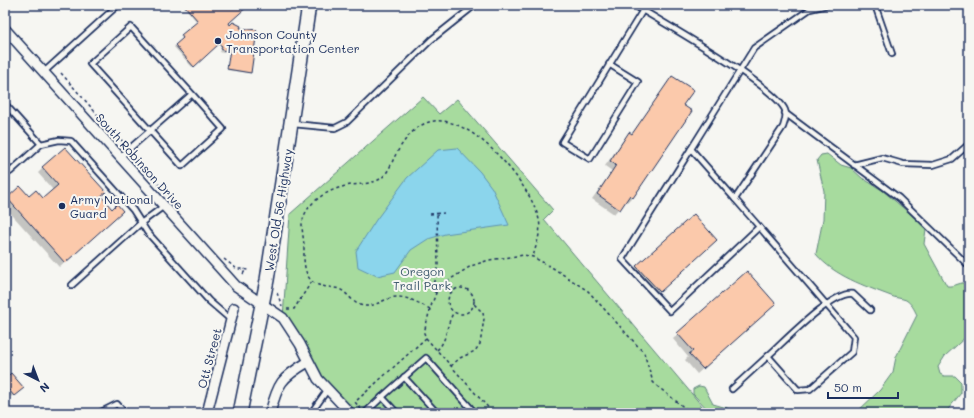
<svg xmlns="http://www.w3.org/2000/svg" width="974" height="418" font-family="Mali,sans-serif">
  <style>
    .green { fill: #a7db9e; stroke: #61857e }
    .water { fill: #8bd5ec; stroke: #5e93b3 }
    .shadow { fill: #0003 }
    .building { fill: #fbc9ab; stroke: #1b2f5e }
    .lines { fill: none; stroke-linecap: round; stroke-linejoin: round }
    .lane-casing { stroke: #1b2f5e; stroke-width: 8 }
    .street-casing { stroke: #1b2f5e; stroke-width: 12 }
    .secondary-casing { stroke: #1b2f5e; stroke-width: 16 }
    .path { stroke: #1b2f5e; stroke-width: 1.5; stroke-dasharray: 3 3; stroke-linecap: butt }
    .lane { stroke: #f6f6f2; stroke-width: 4.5 }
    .street { stroke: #f6f6f2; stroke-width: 9 }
    .secondary { stroke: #f6f6f2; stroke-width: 13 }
    .poi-dot { fill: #1b2f5e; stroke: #f6f6f2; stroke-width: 1.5 }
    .labels { text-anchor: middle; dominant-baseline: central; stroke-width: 4; stroke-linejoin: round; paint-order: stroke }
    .poi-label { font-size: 12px; fill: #1b2f5e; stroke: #f6f6f2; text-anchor: start }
    .street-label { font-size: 12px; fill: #1b2f5e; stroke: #f6f6f2 }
    .park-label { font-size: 12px; fill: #3e5a6e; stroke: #f6f6f2 }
  </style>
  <rect width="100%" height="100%" fill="#f6f6f2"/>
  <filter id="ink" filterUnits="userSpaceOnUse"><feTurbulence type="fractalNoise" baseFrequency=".025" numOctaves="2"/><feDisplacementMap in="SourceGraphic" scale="8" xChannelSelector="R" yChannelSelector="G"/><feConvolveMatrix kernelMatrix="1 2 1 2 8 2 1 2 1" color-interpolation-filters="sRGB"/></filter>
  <g filter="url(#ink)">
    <g class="green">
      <polygon points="423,97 439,114 457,99 553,210 544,219 708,413 350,413 318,379 283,318 290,214"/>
      <path d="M827 154 841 165 851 168 862 178 882 190 921 223 926 229 924 244 947 286C955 287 961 281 969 283V334L945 356 938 367 940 374 944 376H955L961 382V393L945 413H856L880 390 893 372 896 357 917 315C914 309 912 304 906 300 901 298 895 298 891 296 865 286 834 276 816 254L823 219 824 191 817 160 821 155Z"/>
      <polygon points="699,386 704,387 713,404 727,408 735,413 711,413 693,394 693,389"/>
    </g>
    <polygon class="water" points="457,148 480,172 492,188 509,225 445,234 428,239 411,250 395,272 377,276 358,267 356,251 376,220 407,178 438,150"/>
    <g class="shadow">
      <polygon points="183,5 248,5 227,23 249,73 227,70 230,50 225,49 223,53 220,52 222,48 218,44 192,67 174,47 183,39 181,37 197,22"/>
      <polygon points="672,77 682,106 632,197 627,202 625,201 614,214 592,199 612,171 605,166 624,139 629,134 631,135"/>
      <polygon points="43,168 100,197 116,216 59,267 5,207 5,201 20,188 29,198 43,200 53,190 38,173"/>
      <polygon points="711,245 654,296 632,272 637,266"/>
      <polygon points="747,273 769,309 697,374 685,360 688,357 673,339"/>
      <polygon points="5,380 20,390 11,397 5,390"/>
    </g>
    <g class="building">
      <polygon points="184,5 249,5 229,23 230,25 233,22 241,26 240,28 257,30 251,73 227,69 230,49 226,48 225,51 221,49 222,46 219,44 194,67 175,45 183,38 181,35 198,21"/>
      <polygon points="672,76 694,90 683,105 692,111 633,198 630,195 620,210 597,194 616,165 610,161 629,132 632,134"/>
      <polygon points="65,147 106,192 101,196 112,209 117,204 123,211 65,263 7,198 20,186 29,196 36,190 43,198 58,185 42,167"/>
      <polygon points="694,214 717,240 660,292 636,266"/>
      <polygon points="747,271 776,304 703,369 689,354 693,351 677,333"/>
      <polygon points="11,373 24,388 14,396 5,385 5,379"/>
    </g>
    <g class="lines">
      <defs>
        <g id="lane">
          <path d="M634 5C662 22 775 86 785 110 787 116 785 121 783 127L735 199C775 245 815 291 854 337L852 352 810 389 798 390 768 356C784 342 833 290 853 294L870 310"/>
          <polyline points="875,5 892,54"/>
          <polyline points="609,64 638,82 590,159 562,142 643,10"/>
          <polyline points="44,72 118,5"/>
          <polyline points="5,104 41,144"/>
          <polyline points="785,113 899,198 969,266"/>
          <polyline points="293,124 335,128 347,122 431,40 475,5"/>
          <polyline points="691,149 622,259 670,311 759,227"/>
          <polyline points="120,157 192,94 131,27 90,64 182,166 223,129 192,94"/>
          <polyline points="854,165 882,158 903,164 933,165 952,159 969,144"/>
          <polyline points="5,166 10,172 41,144 59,140 71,141 133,210 147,232 209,301 231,320"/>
          <polyline points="735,199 691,149 754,48 810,9 827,5"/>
          <polyline points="72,285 141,223 164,206"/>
          <polyline points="404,377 437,413"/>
          <polyline points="732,389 768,356"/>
          <polyline points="382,397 426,358 475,413"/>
          <polyline points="99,413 117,404 125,413"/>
          <polyline points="311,413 328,389"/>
          <polyline points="365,413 382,397 397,413"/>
        </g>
        <g id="street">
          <polyline points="5,29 236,286 283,318 300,344 318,379 350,413"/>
          <polyline points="207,413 234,308"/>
          <path d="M270 413C278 383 281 378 308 362"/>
        </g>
        <polyline id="secondary" points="240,413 267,280 309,5"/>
      </defs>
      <use href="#lane" class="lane-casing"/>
      <use href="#street" class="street-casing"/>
      <use href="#secondary" class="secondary-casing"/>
      <g class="path">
        <polyline points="61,73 117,137 124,142"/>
        <polyline points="136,156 140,163 179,208"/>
        <polyline points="430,214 444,213"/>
        <polyline points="224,259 237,269 244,269 250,271"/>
        <polyline points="243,274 246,269"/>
        <polyline points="446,282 455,291"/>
        <circle cx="461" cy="301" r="13"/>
        <polyline points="277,293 282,306"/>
        <polyline points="436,293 432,289 438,265 437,213"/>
        <polyline points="287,309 294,309 312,281"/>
        <path d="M430 309C421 304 408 297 398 297 386 296 373 310 360 305 353 303 347 292 339 289 330 286 321 288 313 282 303 274 304 259 304 248 304 240 302 232 302 224 305 201 331 188 351 185 360 184 372 184 380 179 388 174 391 164 395 156 403 141 416 123 434 121 473 116 528 182 538 216 543 230 536 244 533 257"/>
        <polyline points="426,338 493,413"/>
        <path d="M437 350C448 340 445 326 454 312"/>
        <polyline points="451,366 460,358 475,351 480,344 484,319 483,313 474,304"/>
        <polyline points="361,409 355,402 426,338 424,333 430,309 436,293 446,282 471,266 489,260 524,255 533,257 553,268 588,291 644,353 653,382 657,386 691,413"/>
      </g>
      <use href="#lane" class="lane"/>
      <use href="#street" class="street"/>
      <use href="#secondary" class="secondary"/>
    </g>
  </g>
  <g class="poi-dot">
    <circle cx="218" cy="41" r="4"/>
    <circle cx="62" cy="206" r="4"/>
  </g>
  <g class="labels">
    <g class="poi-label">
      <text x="226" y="34">Johnson County<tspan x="226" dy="14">Transportation Center</tspan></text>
      <text x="70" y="199">Army National<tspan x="70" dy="14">Guard</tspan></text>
    </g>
    <g class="street-label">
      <text transform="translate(140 161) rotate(48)">South Robinson Drive</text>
      <text transform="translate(278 210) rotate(-81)">West Old 56 Highway</text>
      <text transform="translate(209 358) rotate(-75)">Ott Street</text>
    </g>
    <g class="park-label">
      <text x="422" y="271">Oregon<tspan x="422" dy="14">Trail Park</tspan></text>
    </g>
  </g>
  <rect width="974" height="418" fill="none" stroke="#f6f6f2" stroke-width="20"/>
  <rect x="10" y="10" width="954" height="398" fill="none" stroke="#1b2f5e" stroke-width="1.5" filter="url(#ink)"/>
  <g transform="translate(38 380) rotate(138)" stroke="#f6f6f2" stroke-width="3" paint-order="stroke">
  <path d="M0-3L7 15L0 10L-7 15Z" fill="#1b2f5e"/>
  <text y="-6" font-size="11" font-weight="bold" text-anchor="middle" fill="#1b2f5e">N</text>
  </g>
  <path d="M828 392v6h70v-6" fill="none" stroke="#1b2f5e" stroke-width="2"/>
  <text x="834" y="392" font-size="12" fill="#1b2f5e" stroke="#f6f6f2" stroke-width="3" paint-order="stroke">50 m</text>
</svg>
